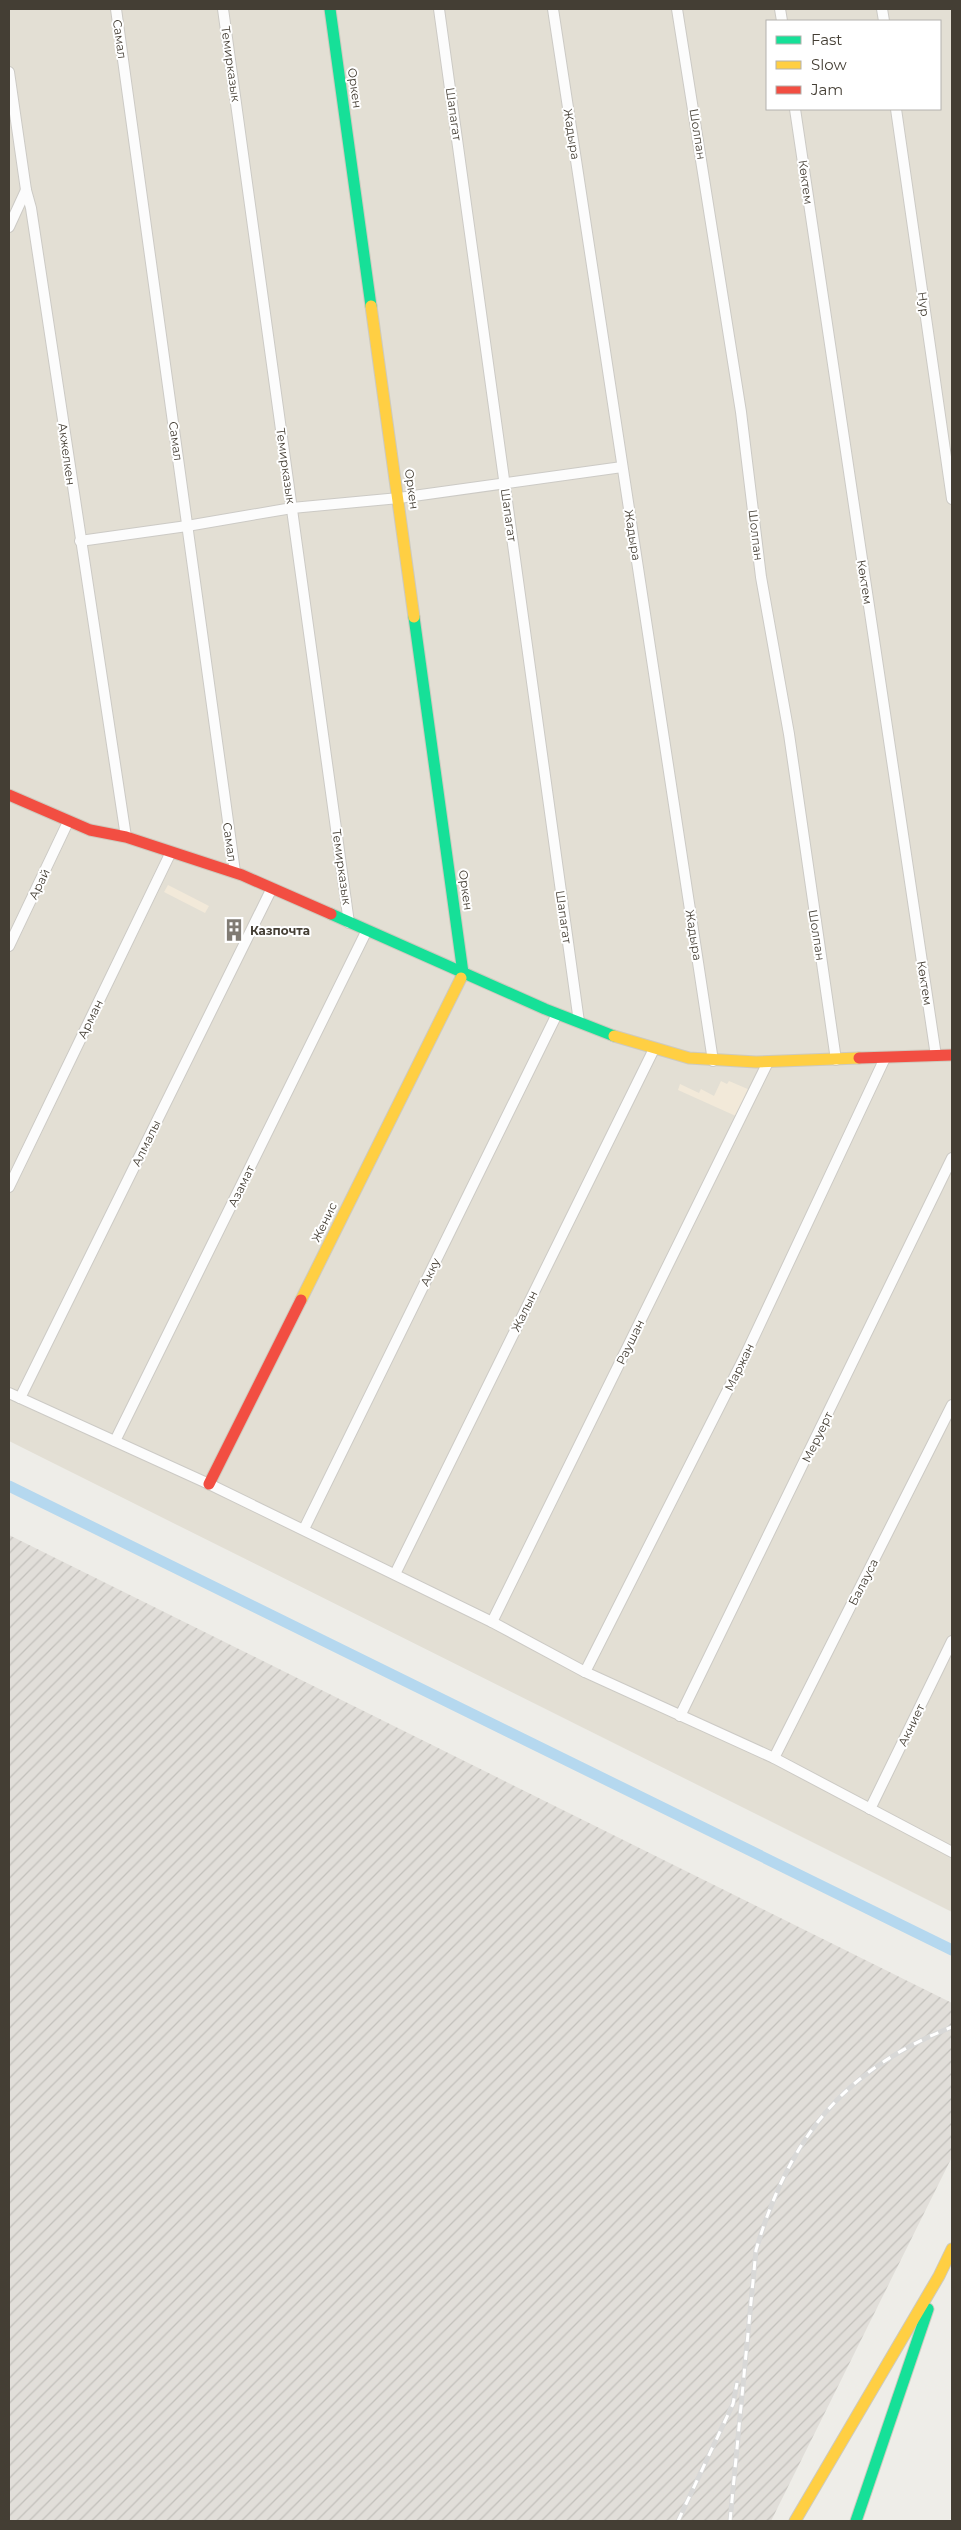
<svg xmlns="http://www.w3.org/2000/svg" width="961" height="2530" font-family="Montserrat,sans-serif">
  <style>
    .residential { fill: #e3dfd4; fill-rule: evenodd }
    .commercial { fill: #f2e9d9 }
    .industrial { fill: url(#industrial-furrows) }
    .lines { fill: none; stroke-linecap: round; stroke-linejoin: round }
    .canal { stroke: #b5d8ef; stroke-width: 11 }
    .street-casing { stroke: #cccac5; stroke-width: 12 }
    .fast-casing { stroke: #cecabe; stroke-width: 13 }
    .slow-casing { stroke: #cecabe; stroke-width: 13 }
    .jam-casing { stroke: #cecabe; stroke-width: 13 }
    .street { stroke: #fcfcfc; stroke-width: 10 }
    .fast { stroke: #16e098; stroke-width: 11 }
    .slow { stroke: #ffcf43; stroke-width: 11 }
    .jam { stroke: #f24e42; stroke-width: 11 }
    .rail-casing { stroke: #d8d8d7; stroke-width: 5 }
    .rail { stroke: #fff; stroke-width: 3; stroke-dasharray: 9; stroke-linecap: butt }
    .labels { text-anchor: middle; dominant-baseline: central; stroke-width: 4; stroke-linejoin: round; paint-order: stroke }
    .street-label { font-size: 12px; fill: #443e34; stroke: #fff }
    .poi-label { font-size: 12px; font-weight: bold; fill: #443e34; stroke: #fff; text-anchor: start }
  </style>
  <defs>
    <pattern id="industrial-furrows" width="10" height="10" patternUnits="userSpaceOnUse" patternTransform="scale(1.25)"><rect width="10" height="10" fill="#e1ded9"/><path d="M-1 1l2-2M0 10L10 0M9 11l2-2" fill="none" stroke="#c2c0bb"/></pattern>
  </defs>
  <rect width="100%" height="100%" fill="#eeede8"/>
  <path class="residential" d="M9 9H952V1912L9 1441ZM767 21H940V109H767Z"/>
  <g class="commercial">
    <polygon points="168,885 209,906 205,913 164,892"/>
    <polygon points="721,1081 727,1084 729,1081 750,1090 738,1117 678,1090 680,1084 699,1093 701,1089 714,1096"/>
  </g>
  <polygon class="industrial" points="9,1535 952,2003 952,2157 771,2521 9,2521"/>
  <g class="lines">
    <polyline class="canal" points="9,1486 952,1950"/>
    <defs>
      <g id="street">
        <polyline points="116,9 235,872"/>
        <polyline points="223,9 349,923"/>
        <polyline points="439,9 579,1022"/>
        <polyline points="553,9 713,1061"/>
        <polyline points="677,9 741,412 761,577 789,734 836,1060"/>
        <polyline points="780,9 782,21"/>
        <polyline points="882,9 884,21"/>
        <polyline points="9,72 26,190 31,208 126,837"/>
        <polyline points="795,109 936,1056"/>
        <polyline points="896,109 952,499"/>
        <polyline points="9,227 26,190"/>
        <polyline points="80,541 187,526 292,508 399,498 622,467"/>
        <polyline points="9,946 68,822"/>
        <polyline points="9,1187 171,852"/>
        <polyline points="9,1393 209,1484 492,1622 585,1672 774,1758 952,1852"/>
        <polyline points="20,1398 272,888"/>
        <polyline points="115,1441 367,930"/>
        <polyline points="304,1529 557,1014"/>
        <polyline points="395,1574 654,1049"/>
        <polyline points="492,1622 768,1062"/>
        <polyline points="585,1672 744,1358 885,1058"/>
        <polyline points="680,1716 952,1158"/>
        <polyline points="774,1758 952,1405"/>
        <polyline points="870,1809 952,1641"/>
      </g>
      <g id="fast">
        <polyline points="330,9 371,306"/>
        <polyline points="414,617 463,973 461,978"/>
        <polyline points="331,914 545,1009 614,1036"/>
        <polyline points="856,2521 928,2309"/>
      </g>
      <g id="slow">
        <polyline points="371,306 414,617"/>
        <polyline points="614,1036 689,1058 756,1062 859,1058"/>
        <polyline points="301,1300 461,978"/>
        <polyline points="795,2521 939,2276 952,2249"/>
      </g>
      <g id="jam">
        <polyline points="9,795 90,830 126,837 242,875 331,914"/>
        <polyline points="859,1058 952,1055"/>
        <polyline points="209,1484 301,1300"/>
      </g>
    </defs>
    <use href="#street" class="street-casing"/>
    <use href="#fast" class="fast-casing"/>
    <use href="#slow" class="slow-casing"/>
    <use href="#jam" class="jam-casing"/>
    <use href="#street" class="street"/>
    <use href="#fast" class="fast"/>
    <use href="#slow" class="slow"/>
    <use href="#jam" class="jam"/>
    <defs>
      <g id="rail">
        <polyline points="678,2521 733,2404 737,2383"/>
        <path d="M730 2521 756 2250C789 2139 842 2070 952 2027"/>
      </g>
    </defs>
    <use href="#rail" class="rail-casing"/>
    <use href="#rail" class="rail"/>
  </g>
  <defs>
    <symbol id="building-bare" viewBox="-9 -9 18 18"><path d="M-4-6H4V6H1V3H-1V6H-4ZM-2.5-4.3h1.7v1.8h-1.7ZM.8-4.3h1.7v1.8H.8ZM-2.5-1h1.7V.8h-1.7ZM.8-1h1.7V.8H.8Z" fill="#807b73" stroke="#fff" stroke-width="2.5" paint-order="stroke"/></symbol>
  </defs>
  <g fill-rule="evenodd">
    <use href="#building-bare" x="218" y="914" width="32" height="32"/>
  </g>
  <g class="labels">
    <g class="street-label">
      <text transform="translate(120 39) rotate(82)">Самал</text>
      <text transform="translate(231 64) rotate(82)">Темирказык</text>
      <text transform="translate(355 88) rotate(82)">Оркен</text>
      <text transform="translate(454 114) rotate(82)">Шапагат</text>
      <text transform="translate(572 134) rotate(81)">Жадыра</text>
      <text transform="translate(698 134) rotate(81)">Шолпан</text>
      <text transform="translate(806 182) rotate(82)">Көктем</text>
      <text transform="translate(924 304) rotate(82)">Нур</text>
      <text transform="translate(176 441) rotate(82)">Самал</text>
      <text transform="translate(67 454) rotate(82)">Акжелкен</text>
      <text transform="translate(286 466) rotate(82)">Темирказык</text>
      <text transform="translate(412 489) rotate(82)">Оркен</text>
      <text transform="translate(509 515) rotate(82)">Шапагат</text>
      <text transform="translate(633 535) rotate(81)">Жадыра</text>
      <text transform="translate(756 535) rotate(83)">Шолпан</text>
      <text transform="translate(865 582) rotate(81)">Көктем</text>
      <text transform="translate(230 842) rotate(82)">Самал</text>
      <text transform="translate(342 867) rotate(82)">Темирказык</text>
      <text transform="translate(39 884) rotate(-64)">Арай</text>
      <text transform="translate(466 890) rotate(82)">Оркен</text>
      <text transform="translate(564 917) rotate(82)">Шапагат</text>
      <text transform="translate(694 935) rotate(81)">Жадыра</text>
      <text transform="translate(817 935) rotate(81)">Шолпан</text>
      <text transform="translate(925 983) rotate(81)">Көктем</text>
      <text transform="translate(90 1019) rotate(-64)">Арман</text>
      <text transform="translate(146 1143) rotate(-64)">Алмалы</text>
      <text transform="translate(241 1186) rotate(-64)">Азамат</text>
      <text transform="translate(324 1222) rotate(-64)">Женис</text>
      <text transform="translate(430 1272) rotate(-64)">Акку</text>
      <text transform="translate(524 1311) rotate(-64)">Жалын</text>
      <text transform="translate(630 1342) rotate(-64)">Раушан</text>
      <text transform="translate(739 1367) rotate(-64)">Маржан</text>
      <text transform="translate(817 1437) rotate(-64)">Меруерт</text>
      <text transform="translate(863 1582) rotate(-63)">Балауса</text>
      <text transform="translate(911 1725) rotate(-64)">Акниет</text>
    </g>
    <g class="poi-label">
      <text x="250" y="930">Казпочта</text>
    </g>
  </g>
  <rect width="961" height="2530" fill="none" stroke="#443e34" stroke-width="20"/>
  <rect x="766" y="20" width="175" height="90" fill="#ffffff" stroke="#b4b2ae"/>
  <rect x="776" y="36" width="25" height="8" fill="#16e098" stroke="#b4b2ae"/>
  <text x="811" y="45" font-size="15" fill="#443e34">Fast</text>
  <rect x="776" y="61" width="25" height="8" fill="#ffcf43" stroke="#b4b2ae"/>
  <text x="811" y="70" font-size="15" fill="#443e34">Slow</text>
  <rect x="776" y="86" width="25" height="8" fill="#f24e42" stroke="#b4b2ae"/>
  <text x="811" y="95" font-size="15" fill="#443e34">Jam</text>
</svg>
